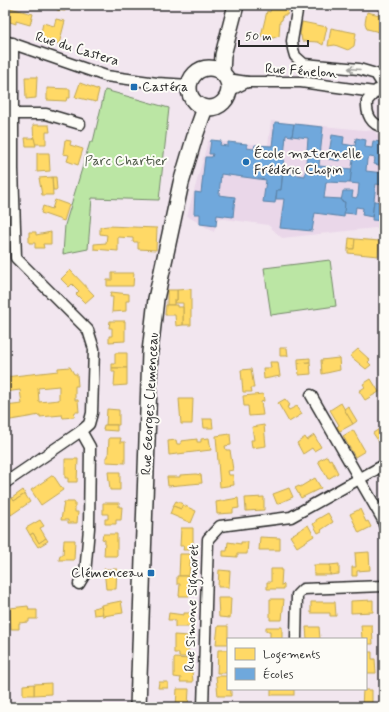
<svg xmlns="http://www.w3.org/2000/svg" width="389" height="712" font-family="Mynerve,sans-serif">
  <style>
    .built { fill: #ead7e9 }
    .green { fill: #bbe6a4; stroke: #738868 }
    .homes { fill: #ffd966; stroke: #bfa554; fill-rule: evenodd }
    .schools { fill: #6fa8dc; stroke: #5b82a7 }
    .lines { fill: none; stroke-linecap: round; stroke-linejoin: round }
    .street-casing { stroke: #2b2b2b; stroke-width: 13 }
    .secondary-casing { stroke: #2b2b2b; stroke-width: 18 }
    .street { stroke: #fdfcf7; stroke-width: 10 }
    .secondary { stroke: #fdfcf7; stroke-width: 15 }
    .oneway { stroke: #9e9e9b }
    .poi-dot { fill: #1f6fb2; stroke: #fdfcf7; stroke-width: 1.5 }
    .labels { text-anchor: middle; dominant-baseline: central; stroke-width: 4; stroke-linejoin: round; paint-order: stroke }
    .street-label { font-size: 14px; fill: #2b2b2b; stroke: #fdfcf7 }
    .poi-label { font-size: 14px; fill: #2b2b2b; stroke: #fdfcf7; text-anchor: start }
    .park-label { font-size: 14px; fill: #4f5a49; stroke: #fdfcf7 }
  </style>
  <rect width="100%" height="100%" fill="#f2e6ef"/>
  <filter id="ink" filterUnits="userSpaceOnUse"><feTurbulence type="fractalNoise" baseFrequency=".025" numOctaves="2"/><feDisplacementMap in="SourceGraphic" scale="8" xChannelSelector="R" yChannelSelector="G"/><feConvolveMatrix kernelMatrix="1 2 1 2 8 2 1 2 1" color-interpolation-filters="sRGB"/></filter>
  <g filter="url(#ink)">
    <polygon class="built" points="271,121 374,131 384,143 384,227 282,238 268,225 218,218 214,232 187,216 208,141 268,145"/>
    <g class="green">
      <polygon points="105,90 169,108 159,200 92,198 88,249 63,254 65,225 90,142 93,142"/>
      <polygon points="330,260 336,306 271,315 264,268"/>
    </g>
    <g class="homes">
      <polygon points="58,5 66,5 65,11 57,10"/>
      <polygon points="271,5 287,5 288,11 287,15 283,15 282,20 280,21 279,36 273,38 261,36 267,11 270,12"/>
      <polygon points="10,8 33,14 30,25 16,21 16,24 7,21"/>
      <polygon points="367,12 384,16 384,33 367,29 365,23"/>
      <polygon points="56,19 65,21 59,44 40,37 43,23 54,26"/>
      <polygon points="302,22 327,27 323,45 318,42 302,41 301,35 300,35"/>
      <polygon points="331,28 356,33 354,46 348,50 335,45 328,46"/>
      <polygon points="25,77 37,77 36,98 26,99"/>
      <polygon points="80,83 99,90 96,102 75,97"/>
      <polygon points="47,88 70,89 70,98 67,98 66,101 47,100"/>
      <polygon points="33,125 49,125 50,132 46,132 46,144 34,144"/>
      <polygon points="25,138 34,138 36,146 26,146"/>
      <polygon points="65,140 71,141 70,145 83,149 78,165 67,161 69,155 63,154"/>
      <polygon points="37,153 49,153 50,171 37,172"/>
      <polygon points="52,177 56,177 57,190 53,190"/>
      <polygon points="52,177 53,195 42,195 39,178"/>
      <polygon points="55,200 69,205 64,221 41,213 43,206 52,209"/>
      <polygon points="108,226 157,228 156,250 138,249 138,242 133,242 133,238 118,237 118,251 94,249 94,244 106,243 107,235 100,234 100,227"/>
      <polygon points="29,232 36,232 36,235 51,232 51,244 43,244 44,248 35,248 35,243 29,243"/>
      <polygon points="349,238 355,239 354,249 348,249"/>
      <polygon points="355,239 379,241 378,256 348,253 348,249 354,249"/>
      <polygon points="70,270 94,295 85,303 76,294 79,291 72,284 69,287 61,279"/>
      <polygon points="112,273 134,273 133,286 107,286 107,280 112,280"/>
      <polygon points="191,289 191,325 183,325 183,303 174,303 174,300 177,300 177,290"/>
      <polygon points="167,290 177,290 177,300 174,300 174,305 167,305"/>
      <polygon points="111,292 129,294 129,301 126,301 126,311 112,312 113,297 110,297"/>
      <polygon points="166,305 177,305 177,307 183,307 183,325 176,326 175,315 165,315"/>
      <polygon points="110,321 125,321 125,341 109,342 109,336 112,336 112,328 109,328"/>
      <polygon points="280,348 287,348 288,356 280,356"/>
      <polygon points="358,349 370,360 368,362 371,365 366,369 350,356"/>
      <polygon points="115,353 127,353 127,368 112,368 112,364 115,364"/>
      <polygon points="310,358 310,362 298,363 298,359"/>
      <polygon points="339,358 340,370 322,374 321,360"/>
      <polygon points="270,362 278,362 280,376 264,379 263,368 271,368"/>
      <polygon points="310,362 311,374 299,375 298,363"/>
      <path d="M70 367 74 374H77L78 386H75V400H78L79 412H75L74 417 63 418 62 415 40 417V415L5 421V406L22 404 20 390 5 392V377L58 371V368ZM59 386V400L39 402 38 388Z"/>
      <polygon points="112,368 127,368 127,385 114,386 115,372 112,372"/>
      <polygon points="251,369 254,388 251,388 252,392 243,392 241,370"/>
      <polygon points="371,379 379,392 365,400 359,391 365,387 363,384"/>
      <polygon points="263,394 264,401 261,402 263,415 249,416 248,406 244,406 243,396"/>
      <polygon points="179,399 193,399 192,424 181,424"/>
      <polygon points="285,399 290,405 287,407 289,410 297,406 302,414 289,422 278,403"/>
      <polygon points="341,403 353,424 340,431 337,427 339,425 330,410"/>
      <polygon points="348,406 357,421 353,424 344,409"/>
      <polygon points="107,409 119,410 119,425 106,425"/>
      <polygon points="203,419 212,419 213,428 204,428"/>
      <polygon points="104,425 117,425 117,431 103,430"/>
      <polygon points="264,425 266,446 252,448 251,440 254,440 252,427"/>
      <polygon points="384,426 384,443 381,445 373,433"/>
      <polygon points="353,430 365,451 355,457 343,436"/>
      <polygon points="230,434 231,445 225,446 226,450 230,450 233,470 228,471 229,475 233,475 234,485 220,487 216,436"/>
      <polygon points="314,435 321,447 314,451 312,448 303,454 297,443 305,437 307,440"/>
      <polygon points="109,438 121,438 120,442 125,442 125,463 106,462 106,457 108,457"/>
      <polygon points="209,438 211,450 169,455 168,441 176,440 177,444 181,444 181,441 197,439 197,442 201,442 201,439"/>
      <polygon points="327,456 329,460 331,459 338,473 328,479 318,461"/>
      <polygon points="65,459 78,459 77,482 68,482 68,478 65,478"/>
      <polygon points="108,472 120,472 120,490 110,490"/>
      <polygon points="196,474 201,475 202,483 168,486 167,477 180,477 180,475"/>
      <polygon points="53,475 63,490 41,505 31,490"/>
      <polygon points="315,478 321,488 301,498 295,488 299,486 300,487"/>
      <polygon points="289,488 293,497 277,504 273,494"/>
      <polygon points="23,490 25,494 14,501 12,498"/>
      <polygon points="25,494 30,502 11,515 5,502 12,498 14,501"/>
      <polygon points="264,497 264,510 246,511 245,498"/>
      <polygon points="238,498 239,508 233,509 233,513 217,514 216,502"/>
      <polygon points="176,501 183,504 181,509 173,506"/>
      <polygon points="64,502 75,502 75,512 78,512 77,523 68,523 68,520 61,520"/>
      <polygon points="103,503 119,503 119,507 122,507 121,520 116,520 116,524 105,524 105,519 108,519 108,514 103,514"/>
      <polygon points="173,506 181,509 183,505 196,511 191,523 170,514"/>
      <polygon points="360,509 366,522 368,521 371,527 359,533 350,514"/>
      <polygon points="328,513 333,522 321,530 322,531 318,533 313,524 316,522 316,520"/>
      <polygon points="40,520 44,526 40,528 46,538 39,543 33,533 30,535 26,528"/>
      <polygon points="308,525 314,536 297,547 290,536"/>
      <polygon points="181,528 193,528 193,550 183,550 184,546 180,546"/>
      <polygon points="33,533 39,543 46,538 48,541 38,547 30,535"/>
      <polygon points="103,534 117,534 117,556 104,556 105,540 102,539"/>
      <polygon points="260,537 280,538 280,550 259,550"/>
      <polygon points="64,540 75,540 74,560 59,560 60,555 63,555"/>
      <polygon points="228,542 241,544 241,542 248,542 247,554 237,554 237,557 223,556 223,551 227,551"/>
      <polygon points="369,552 370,570 357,571 357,576 352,576 352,567 356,567 355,553"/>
      <polygon points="180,554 191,554 189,576 179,576"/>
      <polygon points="339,564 339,574 330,575 330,565"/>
      <rect x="314" y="565" width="16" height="10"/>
      <polygon points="104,569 117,569 116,589 106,589"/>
      <polygon points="271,569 282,569 281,585 284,584 284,589 267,589 267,582 271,582"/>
      <polygon points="219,570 230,571 229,587 218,587"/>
      <polygon points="177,576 191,576 190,596 179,596 180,584 177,584"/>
      <polygon points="218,598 231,598 230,618 219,617"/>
      <polygon points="270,599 284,599 282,620 270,620"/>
      <polygon points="373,600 373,612 351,613 351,601"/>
      <polygon points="121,601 123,613 103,616 101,605"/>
      <polygon points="311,602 335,602 336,616 330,616 330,613 311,613"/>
      <polygon points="28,606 29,610 37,610 37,619 29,619 29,622 19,623 19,629 11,629 10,608"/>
      <polygon points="101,606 103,614 94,615 93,608"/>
      <polygon points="169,613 184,615 184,613 192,613 192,627 175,627 175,620 168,620"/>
      <polygon points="361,625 372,625 373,644 366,644 366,639 362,639"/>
      <polygon points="218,626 228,626 228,644 216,644"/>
      <polygon points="266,627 282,627 282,639 270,639 270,631 266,631"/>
      <polygon points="306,627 319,627 320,639 307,639"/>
      <polygon points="174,635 189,636 188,653 190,653 190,657 179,657 179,653 174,653"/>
      <polygon points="218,650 228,650 228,673 217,673"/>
      <polygon points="366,652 372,652 372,659 375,659 376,673 366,673"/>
      <polygon points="174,658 191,659 193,682 180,682 181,678 174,677"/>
      <polygon points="216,676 228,676 228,689 231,689 231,696 218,696"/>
      <polygon points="159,682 168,682 168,688 158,688"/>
      <polygon points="51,683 51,694 34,695 34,684"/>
      <polygon points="34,684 34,695 23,695 23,685"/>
      <polygon points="177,689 189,689 188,707 176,707"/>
      <rect x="271" y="689" width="23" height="6"/>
      <polygon points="363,690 372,690 372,706 360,707 362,706"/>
      <polygon points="216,703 227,703 227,707 217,707"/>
    </g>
    <g class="schools">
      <polygon points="275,122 294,124 292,136 286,135 281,190 277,190 275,203 263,202 266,180 221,174 219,195 235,197 233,217 217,215 216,226 200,224 200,214 194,214 195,192 201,193 205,157 212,157 213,154 209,154 211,140 221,141 220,145 228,146 228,142 247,144 247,148 254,149 255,145 272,146"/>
      <polygon points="294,124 323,127 319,166 352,169 350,183 326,182 324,198 342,199 341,201 345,202 344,217 315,213 312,231 280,228 284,199 276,199 277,190 281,190 283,173 305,176 308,138 292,136"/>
      <polygon points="332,135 344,137 343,144 355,146 356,138 366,140 365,147 372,148 373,141 382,142 380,153 384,154 384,166 374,164 375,158 370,157 367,159 366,171 383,173 382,185 376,184 372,217 362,215 363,208 356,207 355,214 344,213 345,202 341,201 343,191 353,191 352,197 356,198 358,195 359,184 350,183 353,159 341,157 340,161 328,159"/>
      <polygon points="384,196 384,221 372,220 374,201 383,202"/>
    </g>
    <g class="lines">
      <defs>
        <g id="street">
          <polyline points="298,5 292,41 293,49 295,56 304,64 359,69 376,74 384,87"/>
          <polyline points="5,41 106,76 157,83 189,85"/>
          <polyline points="13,43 13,169 16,258 88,330 94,349 92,413 89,424 81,431 90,447 89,528 85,574 79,584"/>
          <polyline points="227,79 247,82 301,82 374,92"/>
          <path d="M377 90 367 101C366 114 371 125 384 127"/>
          <polyline points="229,91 247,82"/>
          <polyline points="13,114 46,114 80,124"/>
          <polyline points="311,395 383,520 384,525"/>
          <polyline points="5,483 81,431"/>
          <polyline points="296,639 297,595 303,589 384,586"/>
          <polyline points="203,707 208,539 220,526 291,517 384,465"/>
        </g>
        <g id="secondary">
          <circle cx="209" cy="88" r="20"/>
          <polyline points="222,73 223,55 236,5"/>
          <polyline points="138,707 150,352 156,299 181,183 195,136 205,108"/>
        </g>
      </defs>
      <use href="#street" class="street-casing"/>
      <use href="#secondary" class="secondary-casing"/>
      <use href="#street" class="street"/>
      <use href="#secondary" class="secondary"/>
    </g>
    <defs><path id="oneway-shaft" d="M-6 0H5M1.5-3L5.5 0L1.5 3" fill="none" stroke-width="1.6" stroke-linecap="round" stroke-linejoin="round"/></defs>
    <use class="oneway" href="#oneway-shaft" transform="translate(354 69) rotate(-175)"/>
  </g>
  <g class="poi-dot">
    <rect x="130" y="83" width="8" height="8" rx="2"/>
    <circle cx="246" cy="162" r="4"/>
    <rect x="147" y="569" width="8" height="8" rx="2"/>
  </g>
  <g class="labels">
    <g class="street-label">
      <text transform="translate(77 49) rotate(17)">Rue du Castera</text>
      <text transform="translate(301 71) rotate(4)">Rue Fénelon</text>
      <text transform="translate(150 404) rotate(-87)">Rue Georges Clemenceau</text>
      <text transform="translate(192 608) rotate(-88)">Rue Simone Signoret</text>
    </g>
    <g class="poi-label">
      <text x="142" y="87">Castéra</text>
      <text x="254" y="154">École maternelle<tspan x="254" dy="16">Frédéric Chopin</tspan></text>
      <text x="143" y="573" text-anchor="end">Clémenceau</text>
    </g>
    <g class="park-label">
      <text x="126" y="161">Parc Chartier</text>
    </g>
  </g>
  <rect width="389" height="712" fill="none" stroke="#fdfcf7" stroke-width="20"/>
  <rect x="10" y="10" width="369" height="692" fill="none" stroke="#2b2b2b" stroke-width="1.5" filter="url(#ink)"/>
  <rect x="227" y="638" width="140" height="52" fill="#fdfcf7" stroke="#a9a8a5"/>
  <rect x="235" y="648" width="20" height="12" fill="#ffd966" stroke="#a9a8a5"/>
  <text x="263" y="658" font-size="12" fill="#2b2b2b">Logements</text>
  <rect x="235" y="668" width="20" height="12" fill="#6fa8dc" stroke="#a9a8a5"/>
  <text x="263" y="678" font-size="12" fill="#2b2b2b">Écoles</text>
  <path d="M239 40v6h69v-6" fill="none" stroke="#2b2b2b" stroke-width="2"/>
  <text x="245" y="40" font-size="12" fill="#2b2b2b" stroke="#fdfcf7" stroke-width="3" paint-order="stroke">50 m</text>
</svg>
